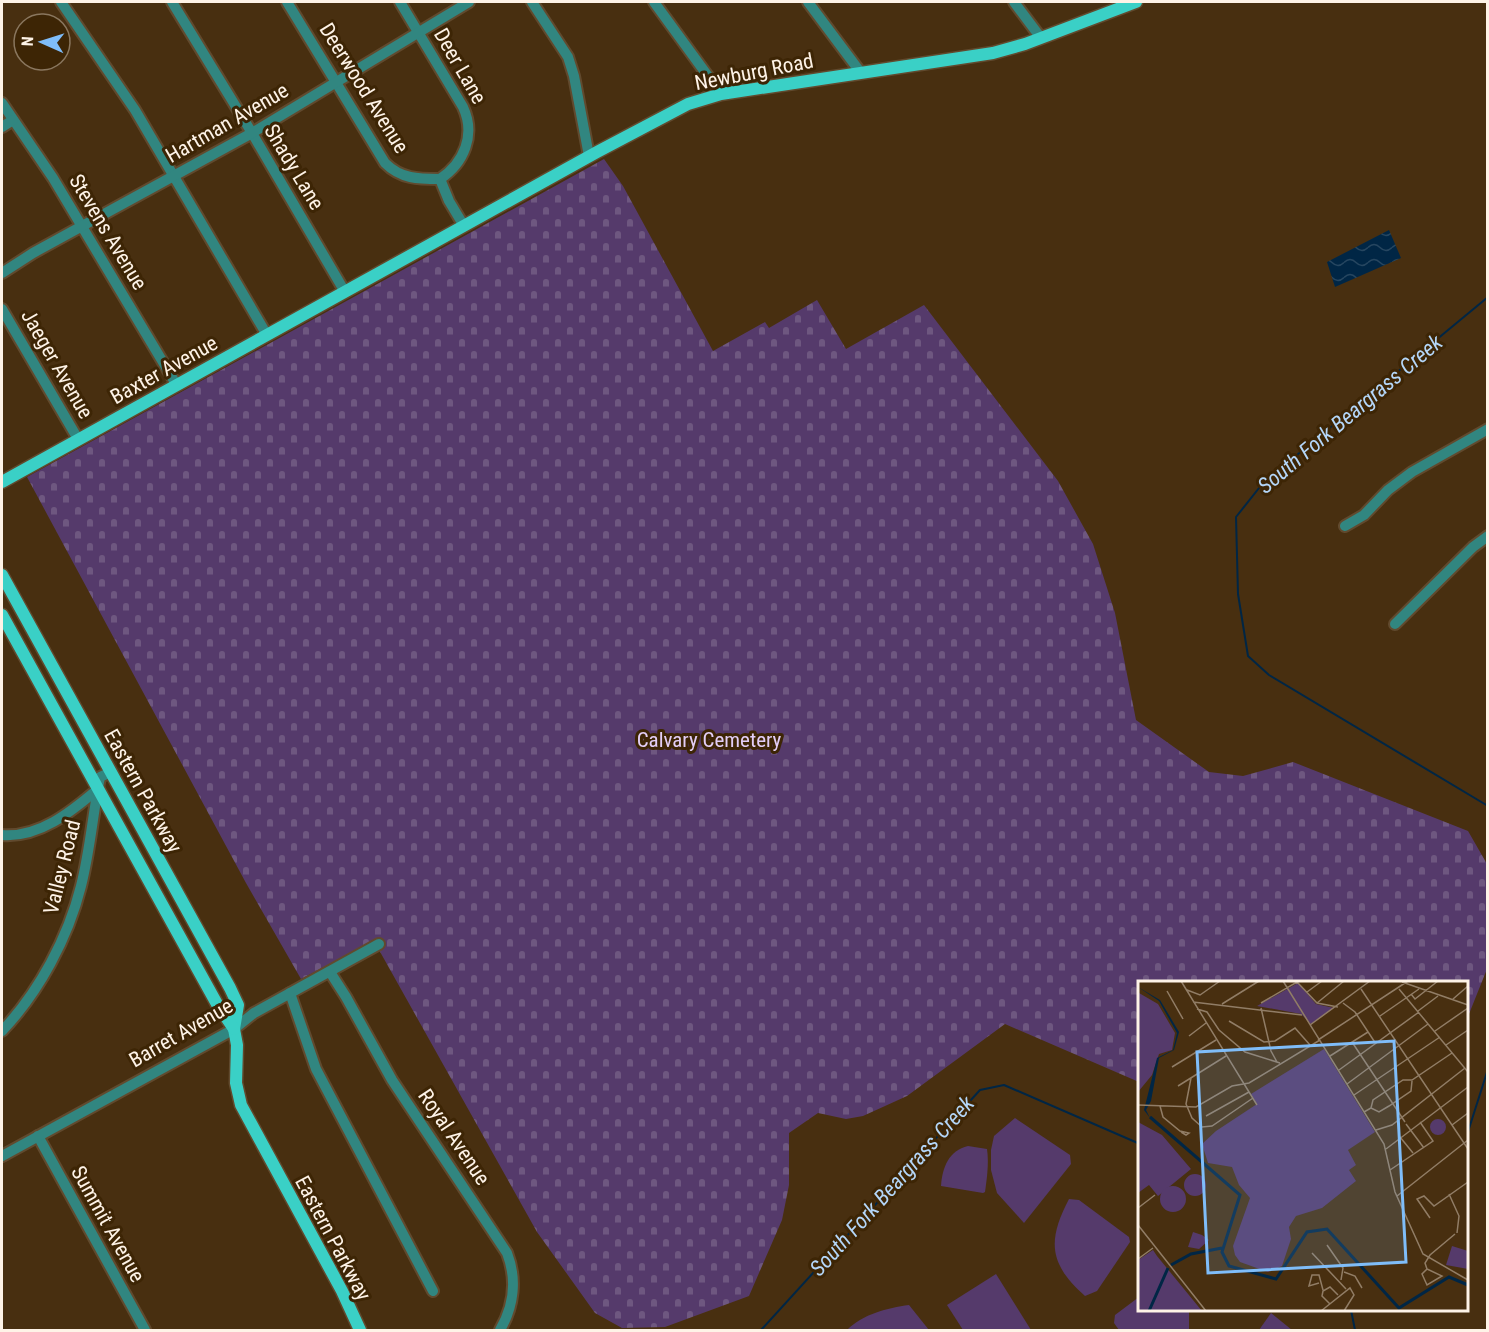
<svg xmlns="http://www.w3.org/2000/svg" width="1489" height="1332" font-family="'Roboto Condensed',sans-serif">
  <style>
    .cemetery { fill: url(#cemetery-stones) }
    .pitch { fill: #553a6b }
    .water { fill: url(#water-waves) }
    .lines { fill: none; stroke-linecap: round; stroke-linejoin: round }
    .stream { stroke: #002645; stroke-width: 2 }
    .minor-casing { stroke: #614a2e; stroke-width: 14 }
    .major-casing { stroke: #614a2e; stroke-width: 15 }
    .minor { stroke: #318680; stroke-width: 10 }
    .major { stroke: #3ad0c6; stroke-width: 12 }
    .labels { text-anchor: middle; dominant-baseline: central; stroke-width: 6; stroke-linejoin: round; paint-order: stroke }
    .street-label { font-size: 21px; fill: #fef3e7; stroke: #3d2505 }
    .park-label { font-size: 21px; fill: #e3cef7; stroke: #3d2505 }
    .water-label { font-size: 22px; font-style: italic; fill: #b4d6f8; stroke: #3d2505 }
    .inset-river { fill: none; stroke: #002645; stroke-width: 3 }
    .inset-road { fill: none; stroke: #917d66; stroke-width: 1.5 }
    .view { fill: #7fbdf9; fill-opacity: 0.15; stroke: #7fbdf9; stroke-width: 3 }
    .inset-edge { fill: none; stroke: #fef3e7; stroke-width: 3 }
  </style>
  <defs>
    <pattern id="cemetery-stones" width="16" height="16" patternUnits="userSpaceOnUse" patternTransform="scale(1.5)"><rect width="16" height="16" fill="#553a6b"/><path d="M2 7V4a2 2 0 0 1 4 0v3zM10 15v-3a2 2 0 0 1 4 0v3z" fill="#6e5780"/></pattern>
    <pattern id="water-waves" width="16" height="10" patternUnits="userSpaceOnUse" patternTransform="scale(1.5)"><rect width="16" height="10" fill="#002645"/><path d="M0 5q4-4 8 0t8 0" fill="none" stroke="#264660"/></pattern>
  </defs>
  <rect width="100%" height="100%" fill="#482f10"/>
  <polygon class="cemetery" points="604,159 623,186 713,351 765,322 769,328 817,300 846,349 924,305 1058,481 1093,544 1115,613 1136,720 1209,772 1243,776 1293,762 1468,831 1487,864 1487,969 1467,1019 1466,982 1140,982 1139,1082 1005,1024 907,1096 863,1116 846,1119 818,1113 789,1133 789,1185 782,1220 749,1296 665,1327 622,1328 595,1313 537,1232 374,941 301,979 246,883 27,477"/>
  <g class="pitch">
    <polygon points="1015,1118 1070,1155 1071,1164 1024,1223 997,1193 991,1170 991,1150 994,1136"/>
    <path d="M968 1146 987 1149C989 1163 987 1178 985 1192L983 1193 941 1186C942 1168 949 1150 968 1146Z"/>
    <path d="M1069 1199 1079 1200 1129 1237 1130 1242 1097 1291 1085 1296C1049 1264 1047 1241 1069 1199Z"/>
    <polygon points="996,1274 1031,1330 963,1330 947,1305"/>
    <polygon points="1139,1297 1140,1310 1189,1310 1189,1330 1119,1330 1114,1323 1115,1315"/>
    <path d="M909 1305 929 1330H847C863 1314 887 1308 909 1305Z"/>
    <polygon points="1271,1313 1292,1330 1259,1330"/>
  </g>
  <polygon class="water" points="1389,230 1401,258 1335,287 1327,262"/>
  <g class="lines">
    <g class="stream">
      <polyline points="1488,297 1263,483 1236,517 1238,594 1248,656 1269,675 1488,806"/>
      <polyline points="1466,1138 1488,1069"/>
      <polyline points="1351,1310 1355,1330"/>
      <polyline points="761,1330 980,1090 1004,1085 1140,1144"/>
    </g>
    <defs>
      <g id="minor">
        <polyline points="61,2 135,110 267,335"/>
        <polyline points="172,2 252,133 345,292"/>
        <path d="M287 2 385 163C401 179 418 179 440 179"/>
        <path d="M400 2 463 107C476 135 464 163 440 179"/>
        <polyline points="532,2 568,57 574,76 589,156"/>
        <polyline points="654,2 721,94"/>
        <polyline points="808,2 861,73"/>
        <polyline points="1014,2 1041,38"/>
        <polyline points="2,103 53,178 176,384"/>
        <polyline points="2,127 13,120"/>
        <polyline points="440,179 449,201 464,226"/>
        <polyline points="2,273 33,253 252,133 469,2"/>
        <polyline points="2,309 78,439"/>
        <polyline points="1345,526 1364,515 1388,490 1412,472 1488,429"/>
        <polyline points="1395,624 1473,547 1488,536"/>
        <path d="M2 835C39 838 71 812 98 789"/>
        <path d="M330 972 346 997 392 1080 507 1253C517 1279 514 1306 500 1330"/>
        <polyline points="290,993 316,1069 433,1291"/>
        <path d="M2 1031C39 992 68 938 81 886 90 851 93 813 100 777L111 772"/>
        <polyline points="38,1136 145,1330"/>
        <polyline points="2,1156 234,1029 254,1013 379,944"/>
      </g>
      <g id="major">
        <polyline points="2,482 597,152 688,104 721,94 993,53 1025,44 1136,2"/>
        <polyline points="2,575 230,988 238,1005 234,1029 237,1045 236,1083 241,1105 342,1291 360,1330"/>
        <polyline points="2,615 217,1004 234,1029"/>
      </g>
    </defs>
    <use href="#minor" class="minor-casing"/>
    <use href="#major" class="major-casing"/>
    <use href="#minor" class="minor"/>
    <use href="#major" class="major"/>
  </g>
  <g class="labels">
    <g class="street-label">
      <text transform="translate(460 66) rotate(60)">Deer Lane</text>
      <text transform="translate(754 72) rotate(-11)">Newburg Road</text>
      <text transform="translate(364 88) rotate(58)">Deerwood Avenue</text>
      <text transform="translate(227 123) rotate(-30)">Hartman Avenue</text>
      <text transform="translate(294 167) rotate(59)">Shady Lane</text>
      <text transform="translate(108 232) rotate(59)">Stevens Avenue</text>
      <text transform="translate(57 364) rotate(60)">Jaeger Avenue</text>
      <text transform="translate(164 370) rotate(-29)">Baxter Avenue</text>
      <text transform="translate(143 791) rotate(61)">Eastern Parkway</text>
      <text transform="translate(62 867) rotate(-76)">Valley Road</text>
      <text transform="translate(181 1033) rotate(-30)">Barret Avenue</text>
      <text transform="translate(454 1137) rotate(56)">Royal Avenue</text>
      <text transform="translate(108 1224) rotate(61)">Summit Avenue</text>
      <text transform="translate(333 1238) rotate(62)">Eastern Parkway</text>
    </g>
    <g class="park-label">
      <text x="709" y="740">Calvary Cemetery</text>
    </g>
    <g class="water-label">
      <text transform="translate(1350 414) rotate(-40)">South Fork Beargrass Creek</text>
      <text transform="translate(892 1186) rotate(-48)">South Fork Beargrass Creek</text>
    </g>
  </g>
  <g transform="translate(1138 981)">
    <rect width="330" height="330" fill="#482f10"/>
    <path d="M160 2 178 23 196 27 173 43 163 33 119 25ZM15 269 19 275 64 330H0V279Z" fill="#553a6b"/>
    <path d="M1 12 20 23 37 52 34 69 21 73 14 94 0 111ZM186 68 237 151 210 169 218 184 211 189 218 200 184 227 158 235 151 246 153 258 144 285 130 291 102 281 97 274 95 265 112 217 101 204 94 186 70 182 64 163 78 150 119 123 113 113ZM0 141 24 154 53 188 20 215 11 204 0 212Z" fill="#553a6b"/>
    <path d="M292 146a8 8 0 1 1 16 0a8 8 0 1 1-16 0ZM46 204a11 11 0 1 1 22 0a11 11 0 1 1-22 0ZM22 218a13 13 0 1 1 26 0a13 13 0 1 1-26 0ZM55 251 64 254 71 259 61 268 50 266ZM314 265 330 270V288L308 284Z" fill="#553a6b"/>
    <path d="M0 6 22 19 41 51 36 69 21 77 13 120 8 129 12 137 6 129 19 77 35 69 39 52 21 20Z" fill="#002645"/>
    <path class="inset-river" d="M12 136 102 214 84 271 91 285 138 298 169 251 189 248 261 327 311 296 330 304M33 284 53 273 84 267M11 330 30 287"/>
    <path class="inset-road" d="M43 0 119 124M145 0 246 163 257 211 285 273 330 299M264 1 330 24M223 8 330 168M261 8 330 91M49 9 62 14 82 0M29 10 45 38M169 11 184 0M273 13 277 18 300 0M315 18 330 5M55 21 164 34M123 22 159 1 179 22 200 26M179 22 206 0M205 22 217 31 238 63M84 23 121 0M123 27 133 70 139 81M59 28 69 31 81 49 107 71 142 82M280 30 300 15M242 35 281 8M91 40 126 61 137 60 157 47 172 64M172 44 232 0M297 50 330 27M51 55 68 42M180 59 270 0M214 61 267 141M308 64 330 49M192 75 230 51M34 86 78 59M201 89 281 31M53 97 48 123 54 137 64 146 74 145 115 117M209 103 290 43M40 105 88 75M216 114 302 56M0 124 58 126 94 105 111 102 182 59M22 125 25 136 42 150 51 152 48 154 43 151M233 127 241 131 251 125 273 110 274 100M226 131 233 127 235 119 265 99H274L314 72M68 135 111 111M268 143 286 167M314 144 330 132M238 149 254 144 327 87M262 156 275 172M248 168 330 106M252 189 295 160 282 141M311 213 321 235 319 252M259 215 330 159M0 227 17 214M292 237 279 218 286 215 296 225 330 201M0 244 68 330M189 264 205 287 203 299M174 272 208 308M0 278 15 267M289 288 304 295 289 304 284 293 289 288 287 282 292 274 317 253M206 291 217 295 224 307M181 302 171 305 174 294H181L185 309M192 323 184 315 185 310 192 306 200 314M71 330H95M183 330 212 307 216 314 206 330"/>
    <path class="view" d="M256 60 268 281 70 292 59 71Z"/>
    <rect width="330" height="330" class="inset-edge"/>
  </g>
  <rect width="1489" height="1332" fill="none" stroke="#fef3e7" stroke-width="6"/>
  <g transform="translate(42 42) rotate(273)"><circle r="28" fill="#3d2505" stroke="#8a775f" stroke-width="1.5"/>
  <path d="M0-4.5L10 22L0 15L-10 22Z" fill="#7fbdf9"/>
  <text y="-9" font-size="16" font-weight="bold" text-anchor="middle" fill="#fef3e7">N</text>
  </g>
</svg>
